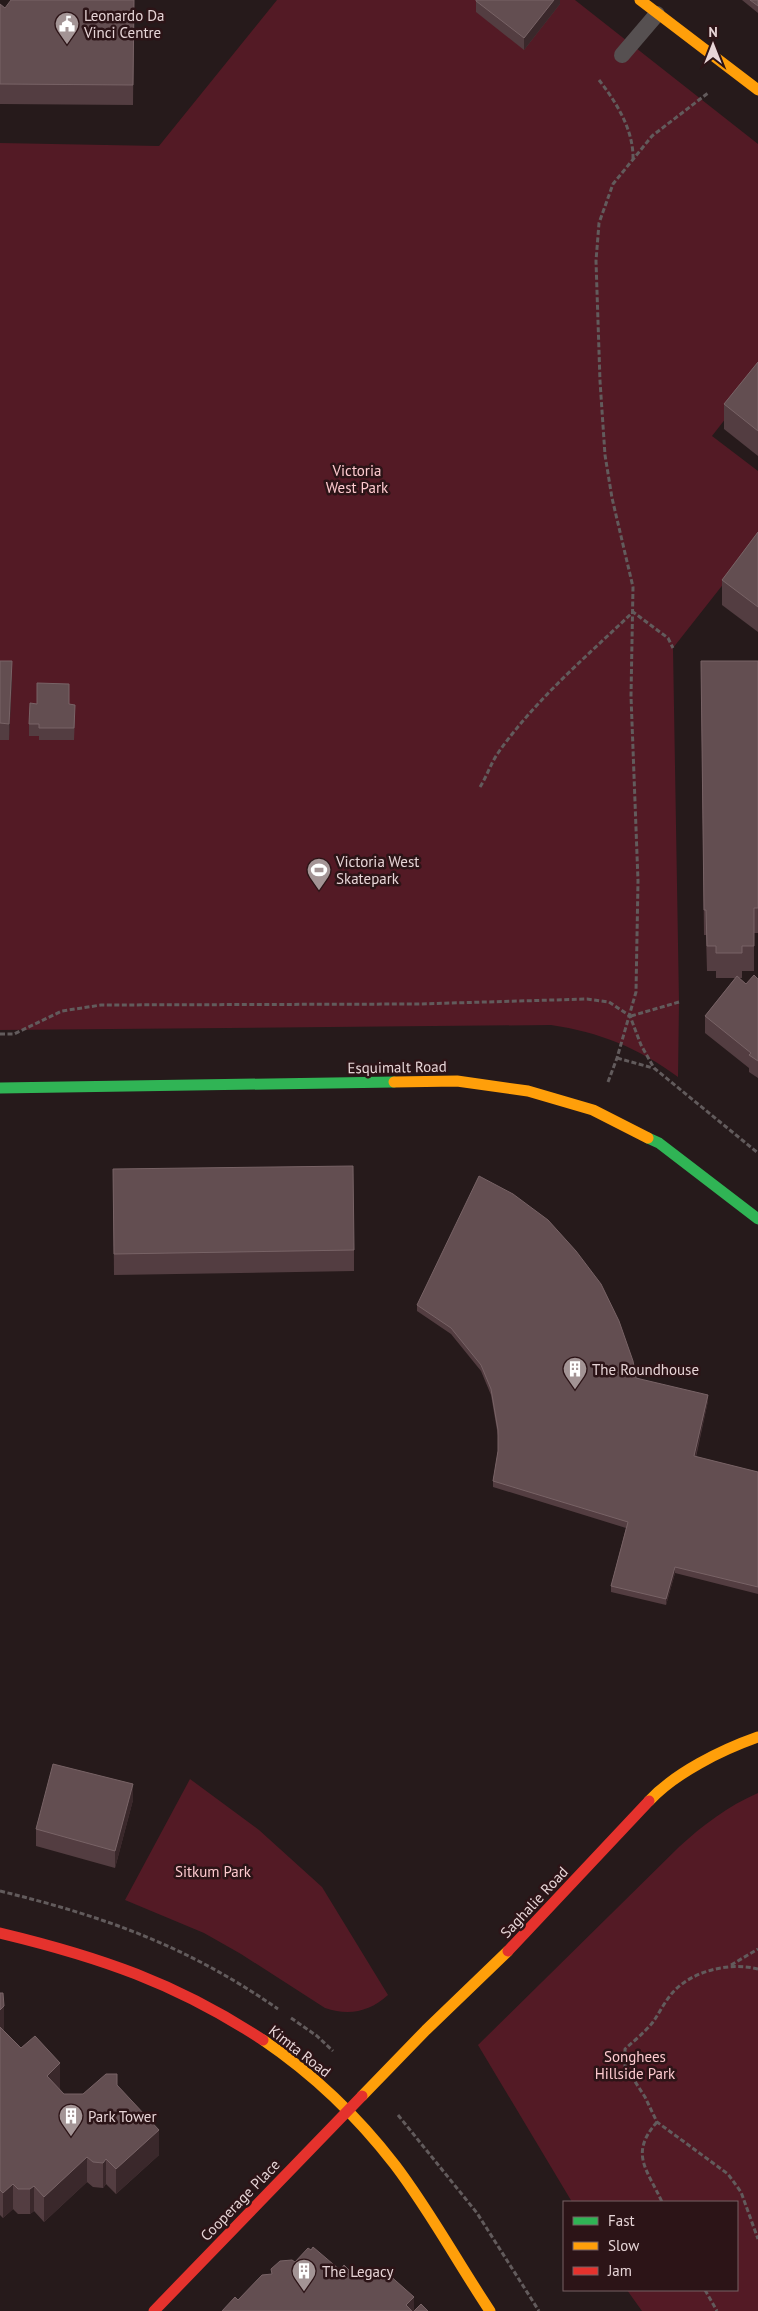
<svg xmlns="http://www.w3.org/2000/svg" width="758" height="2311" font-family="'PT Sans',sans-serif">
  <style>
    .green { fill: #531a25 }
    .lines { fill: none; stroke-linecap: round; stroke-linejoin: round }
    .path { stroke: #625b5c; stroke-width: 3; stroke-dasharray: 5 2.5; stroke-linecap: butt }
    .lane { stroke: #565051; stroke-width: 16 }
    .fast { stroke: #30b455; stroke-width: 11 }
    .slow { stroke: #ff9f0a; stroke-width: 11 }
    .jam { stroke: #e5322d; stroke-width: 11 }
    .wall { fill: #533d41 }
    .shaded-wall { fill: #3a282b }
    .building { fill: #634e51; stroke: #786366 }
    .labels { text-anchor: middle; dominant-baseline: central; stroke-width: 5; stroke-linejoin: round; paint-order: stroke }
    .poi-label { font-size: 15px; fill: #e7d5d7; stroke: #2c1417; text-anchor: start }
    .park-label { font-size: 15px; fill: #fdcacf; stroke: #2c1417 }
    .street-label { font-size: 15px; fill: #e7d5d7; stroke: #2c1417 }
  </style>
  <rect width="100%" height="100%" fill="#261a1b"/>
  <g class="green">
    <path d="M277 0H575L758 144V377L712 436 758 471V540L673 648 679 1002 678 1077C639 1048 599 1032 551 1025L0 1030V143L159 146Z"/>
    <path d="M190 1779 259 1830 322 1887 388 1995C369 2012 349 2016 325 2008L241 1954 204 1933 125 1900Z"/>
    <path d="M758 1793V2311H642L627 2290H737V2202H572L478 2045 679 1847C703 1825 728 1806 758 1793Z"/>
  </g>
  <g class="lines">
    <g class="path">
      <path d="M599 80C616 102 634 130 633 160"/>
      <path d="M480 787C487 776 491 763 498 753 535 700 587 656 633 612L668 638 673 648"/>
      <polyline points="631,1016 679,1002"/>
      <polyline points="0,1034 14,1034 62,1011 101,1005 418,1004 587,999 609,1002 630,1016 641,1045 654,1068 758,1153"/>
      <polyline points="617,1058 653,1068"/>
      <polyline points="608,1082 617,1058 636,992 638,881 631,696 633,587 612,498 605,455 600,381 596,261 599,223 613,184 652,136 708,93"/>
      <path d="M0 1891C106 1917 187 1946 278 2009"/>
      <polyline points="731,1965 758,1949"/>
      <path d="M758 1969C731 1962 695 1970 675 1990 666 1999 660 2012 653 2022 645 2032 634 2041 625 2049V2066L645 2097 657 2122 728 2174 741 2192 758 2239"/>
      <polyline points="291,2018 317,2036 333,2051"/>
      <polyline points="398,2115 477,2213 539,2311"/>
      <path d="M657 2122C629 2154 647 2169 662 2202"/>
      <polyline points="705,2290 717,2311"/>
    </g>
    <polyline class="lane" points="622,55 657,14"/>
    <g class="fast">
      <polyline points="0,1088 394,1082"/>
      <polyline points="648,1138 659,1143 758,1219"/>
    </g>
    <g class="slow">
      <polyline points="640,0 758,90"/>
      <polyline points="394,1082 457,1081 528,1091 593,1110 648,1138"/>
      <path d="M649 1801C675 1773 721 1750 758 1737"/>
      <path d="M263 2040C313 2074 358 2117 395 2165 430 2211 458 2263 490 2311"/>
      <polyline points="362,2096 426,2030 508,1951"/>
    </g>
    <g class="jam">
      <path d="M0 1933C100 1957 176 1983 263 2040"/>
      <polyline points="508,1951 649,1801"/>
      <polyline points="154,2311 362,2096"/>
    </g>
  </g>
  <g class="wall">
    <polygon points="134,0 133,105 0,104 0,4 5,8"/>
    <polygon points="560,0 560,4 524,50 476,12 476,1"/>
    <polygon points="742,0 758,0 758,13"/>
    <polygon points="758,362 758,456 724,429 724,404"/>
    <polygon points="758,532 758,632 722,605 722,580"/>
    <polygon points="0,661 12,678 9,740 0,740"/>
    <polygon points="701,661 758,661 758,933 754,933 754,971 742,971 742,978 739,978 746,984 758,979 758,1078 749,1072 749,1068 705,1033 705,1016 735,978 716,978 716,971 707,971 706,935 704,935"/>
    <polygon points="37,704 69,704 75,717 74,740 39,740 39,736 29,736 29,724"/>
    <polygon points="113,1169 354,1250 354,1271 114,1275"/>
    <polygon points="417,1305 636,1378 708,1401 696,1457 758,1472 758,1594 675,1573 666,1605 611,1592 611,1586 626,1528 493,1487 493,1481 498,1451 498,1436 491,1395 481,1371 451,1334 417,1311"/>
    <polygon points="133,1800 115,1868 36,1846 36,1829"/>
    <polygon points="0,1993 4,2031 60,2088 59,2089 64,2094 83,2094 117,2085 159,2155 116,2194 106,2184 103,2188 93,2187 87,2182 44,2222 34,2211 30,2214 18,2214 13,2209 3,2218 0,2215"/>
  </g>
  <g class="shaded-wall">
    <polygon points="554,0 560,0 560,4 524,50 524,38"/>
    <polygon points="12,661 12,678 9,740 9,724"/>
    <polygon points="708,1395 708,1401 694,1463 694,1456"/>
    <polygon points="675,1567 675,1573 666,1605 666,1599"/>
    <polygon points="133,1784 133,1800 115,1868 115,1851"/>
    <polygon points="4,2006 4,2031 0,2035 0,2010"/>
    <polygon points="60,2063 60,2088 47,2101 47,2076"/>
    <polygon points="159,2130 159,2155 116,2194 116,2169"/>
    <polygon points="87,2157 87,2182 44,2222 44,2197"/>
    <polygon points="106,2159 106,2184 103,2188 103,2163"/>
    <polygon points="13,2184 13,2209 3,2218 3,2193"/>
    <polygon points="34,2186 34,2211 30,2214 30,2189"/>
    <polygon points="414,2297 414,2311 406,2311 406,2305"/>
  </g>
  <g class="building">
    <polygon points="11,0 134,0 133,85 0,84 0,4 5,8"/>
    <polygon points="476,0 554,0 524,38 476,1"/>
    <polygon points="750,0 758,0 758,6"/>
    <polygon points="758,362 758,431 724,404"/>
    <polygon points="758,532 758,607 722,580"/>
    <polygon points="0,661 12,661 9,724 0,723"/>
    <polygon points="701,661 758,661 758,908 754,908 754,946 742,946 742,953 716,953 716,946 707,946 706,910 704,910"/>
    <polygon points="37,683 69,684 69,704 75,705 74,728 39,728 39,724 29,724 30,703 37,704"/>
    <polygon points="754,975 758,979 758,1061 749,1055 751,1053 705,1016 737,976 746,984"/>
    <polygon points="353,1166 354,1250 114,1254 113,1169"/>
    <polygon points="479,1176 513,1194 548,1220 576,1251 601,1284 619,1321 633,1361 636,1378 708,1395 694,1456 758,1472 758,1587 675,1567 666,1599 611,1586 628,1522 493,1481 498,1451 498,1430 491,1389 481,1365 451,1328 417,1305"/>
    <polygon points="53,1764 133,1784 115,1851 36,1829"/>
    <polygon points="0,1993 3,1993 4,2006 0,2010"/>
    <polygon points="0,2027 21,2048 35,2036 60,2063 47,2076 64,2094 83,2094 106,2074 117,2074 117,2085 159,2130 116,2169 106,2159 103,2163 93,2162 87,2157 44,2197 34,2186 30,2189 18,2189 13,2184 3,2193 0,2190"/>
    <polygon points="313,2247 340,2270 344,2265 354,2275 360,2269 372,2279 377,2274 387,2273 414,2297 406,2305 412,2311 222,2311 235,2297 238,2300 262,2275 272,2274 271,2269 280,2261 292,2260 295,2262 308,2248 311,2250"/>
    <polygon points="421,2304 428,2311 414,2311"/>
  </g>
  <defs>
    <symbol id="civic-pin" viewBox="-11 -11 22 30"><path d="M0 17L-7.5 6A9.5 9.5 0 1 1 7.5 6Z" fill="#a39495" stroke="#2c1417"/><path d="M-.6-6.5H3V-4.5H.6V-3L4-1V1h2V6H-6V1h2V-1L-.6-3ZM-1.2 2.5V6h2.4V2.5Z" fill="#fff"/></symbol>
    <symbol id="stadium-pin" viewBox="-11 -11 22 30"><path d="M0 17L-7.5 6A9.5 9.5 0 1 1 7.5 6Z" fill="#a39495" stroke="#2c1417"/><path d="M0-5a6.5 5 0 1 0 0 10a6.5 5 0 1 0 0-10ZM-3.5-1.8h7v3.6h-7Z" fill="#fff"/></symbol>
    <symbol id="building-pin" viewBox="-11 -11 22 30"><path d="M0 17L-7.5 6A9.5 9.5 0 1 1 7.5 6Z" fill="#a39495" stroke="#2c1417"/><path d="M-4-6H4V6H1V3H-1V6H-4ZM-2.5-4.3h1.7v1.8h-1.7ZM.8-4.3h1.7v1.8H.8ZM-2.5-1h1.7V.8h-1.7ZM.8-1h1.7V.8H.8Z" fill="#fff"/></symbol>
  </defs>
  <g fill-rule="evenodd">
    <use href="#civic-pin" x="53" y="10" width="28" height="38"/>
    <use href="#stadium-pin" x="305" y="856" width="28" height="38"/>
    <use href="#building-pin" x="561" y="1355" width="28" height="38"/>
    <use href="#building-pin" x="57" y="2102" width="28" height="38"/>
    <use href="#building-pin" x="290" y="2257" width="28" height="38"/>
  </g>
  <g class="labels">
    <g class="poi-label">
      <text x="84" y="15">Leonardo Da<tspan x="84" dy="17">Vinci Centre</tspan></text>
      <text x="336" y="861">Victoria West<tspan x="336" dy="17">Skatepark</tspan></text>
      <text x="592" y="1369">The Roundhouse</text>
      <text x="88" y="2116">Park Tower</text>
      <text x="322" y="2271">The Legacy</text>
    </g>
    <g class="park-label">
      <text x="357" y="470">Victoria<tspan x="357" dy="17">West Park</tspan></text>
      <text x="213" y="1871">Sitkum Park</text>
      <text x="635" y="2056">Songhees<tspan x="635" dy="17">Hillside Park</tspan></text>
    </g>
    <g class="street-label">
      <text transform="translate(397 1067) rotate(-1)">Esquimalt Road</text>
      <text transform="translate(534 1902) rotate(-47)">Saghalie Road</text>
      <text transform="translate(300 2051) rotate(38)">Kimta Road</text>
      <text transform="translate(240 2200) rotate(-46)">Cooperage Place</text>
    </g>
  </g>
  <rect x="563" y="2201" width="175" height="90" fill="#2c1417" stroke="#776164"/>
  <rect x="573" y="2217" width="25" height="8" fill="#30b455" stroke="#776164"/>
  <text x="608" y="2226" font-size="15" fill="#e7d5d7">Fast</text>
  <rect x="573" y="2242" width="25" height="8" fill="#ff9f0a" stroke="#776164"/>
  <text x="608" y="2251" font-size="15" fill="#e7d5d7">Slow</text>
  <rect x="573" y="2267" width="25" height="8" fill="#e5322d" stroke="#776164"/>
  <text x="608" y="2276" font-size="15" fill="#e7d5d7">Jam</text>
  <g transform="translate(713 45)" stroke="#2c1417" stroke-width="4" paint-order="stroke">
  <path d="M0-4L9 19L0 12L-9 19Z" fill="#e7d5d7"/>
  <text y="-8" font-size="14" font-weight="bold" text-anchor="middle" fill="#e7d5d7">N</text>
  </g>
</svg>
